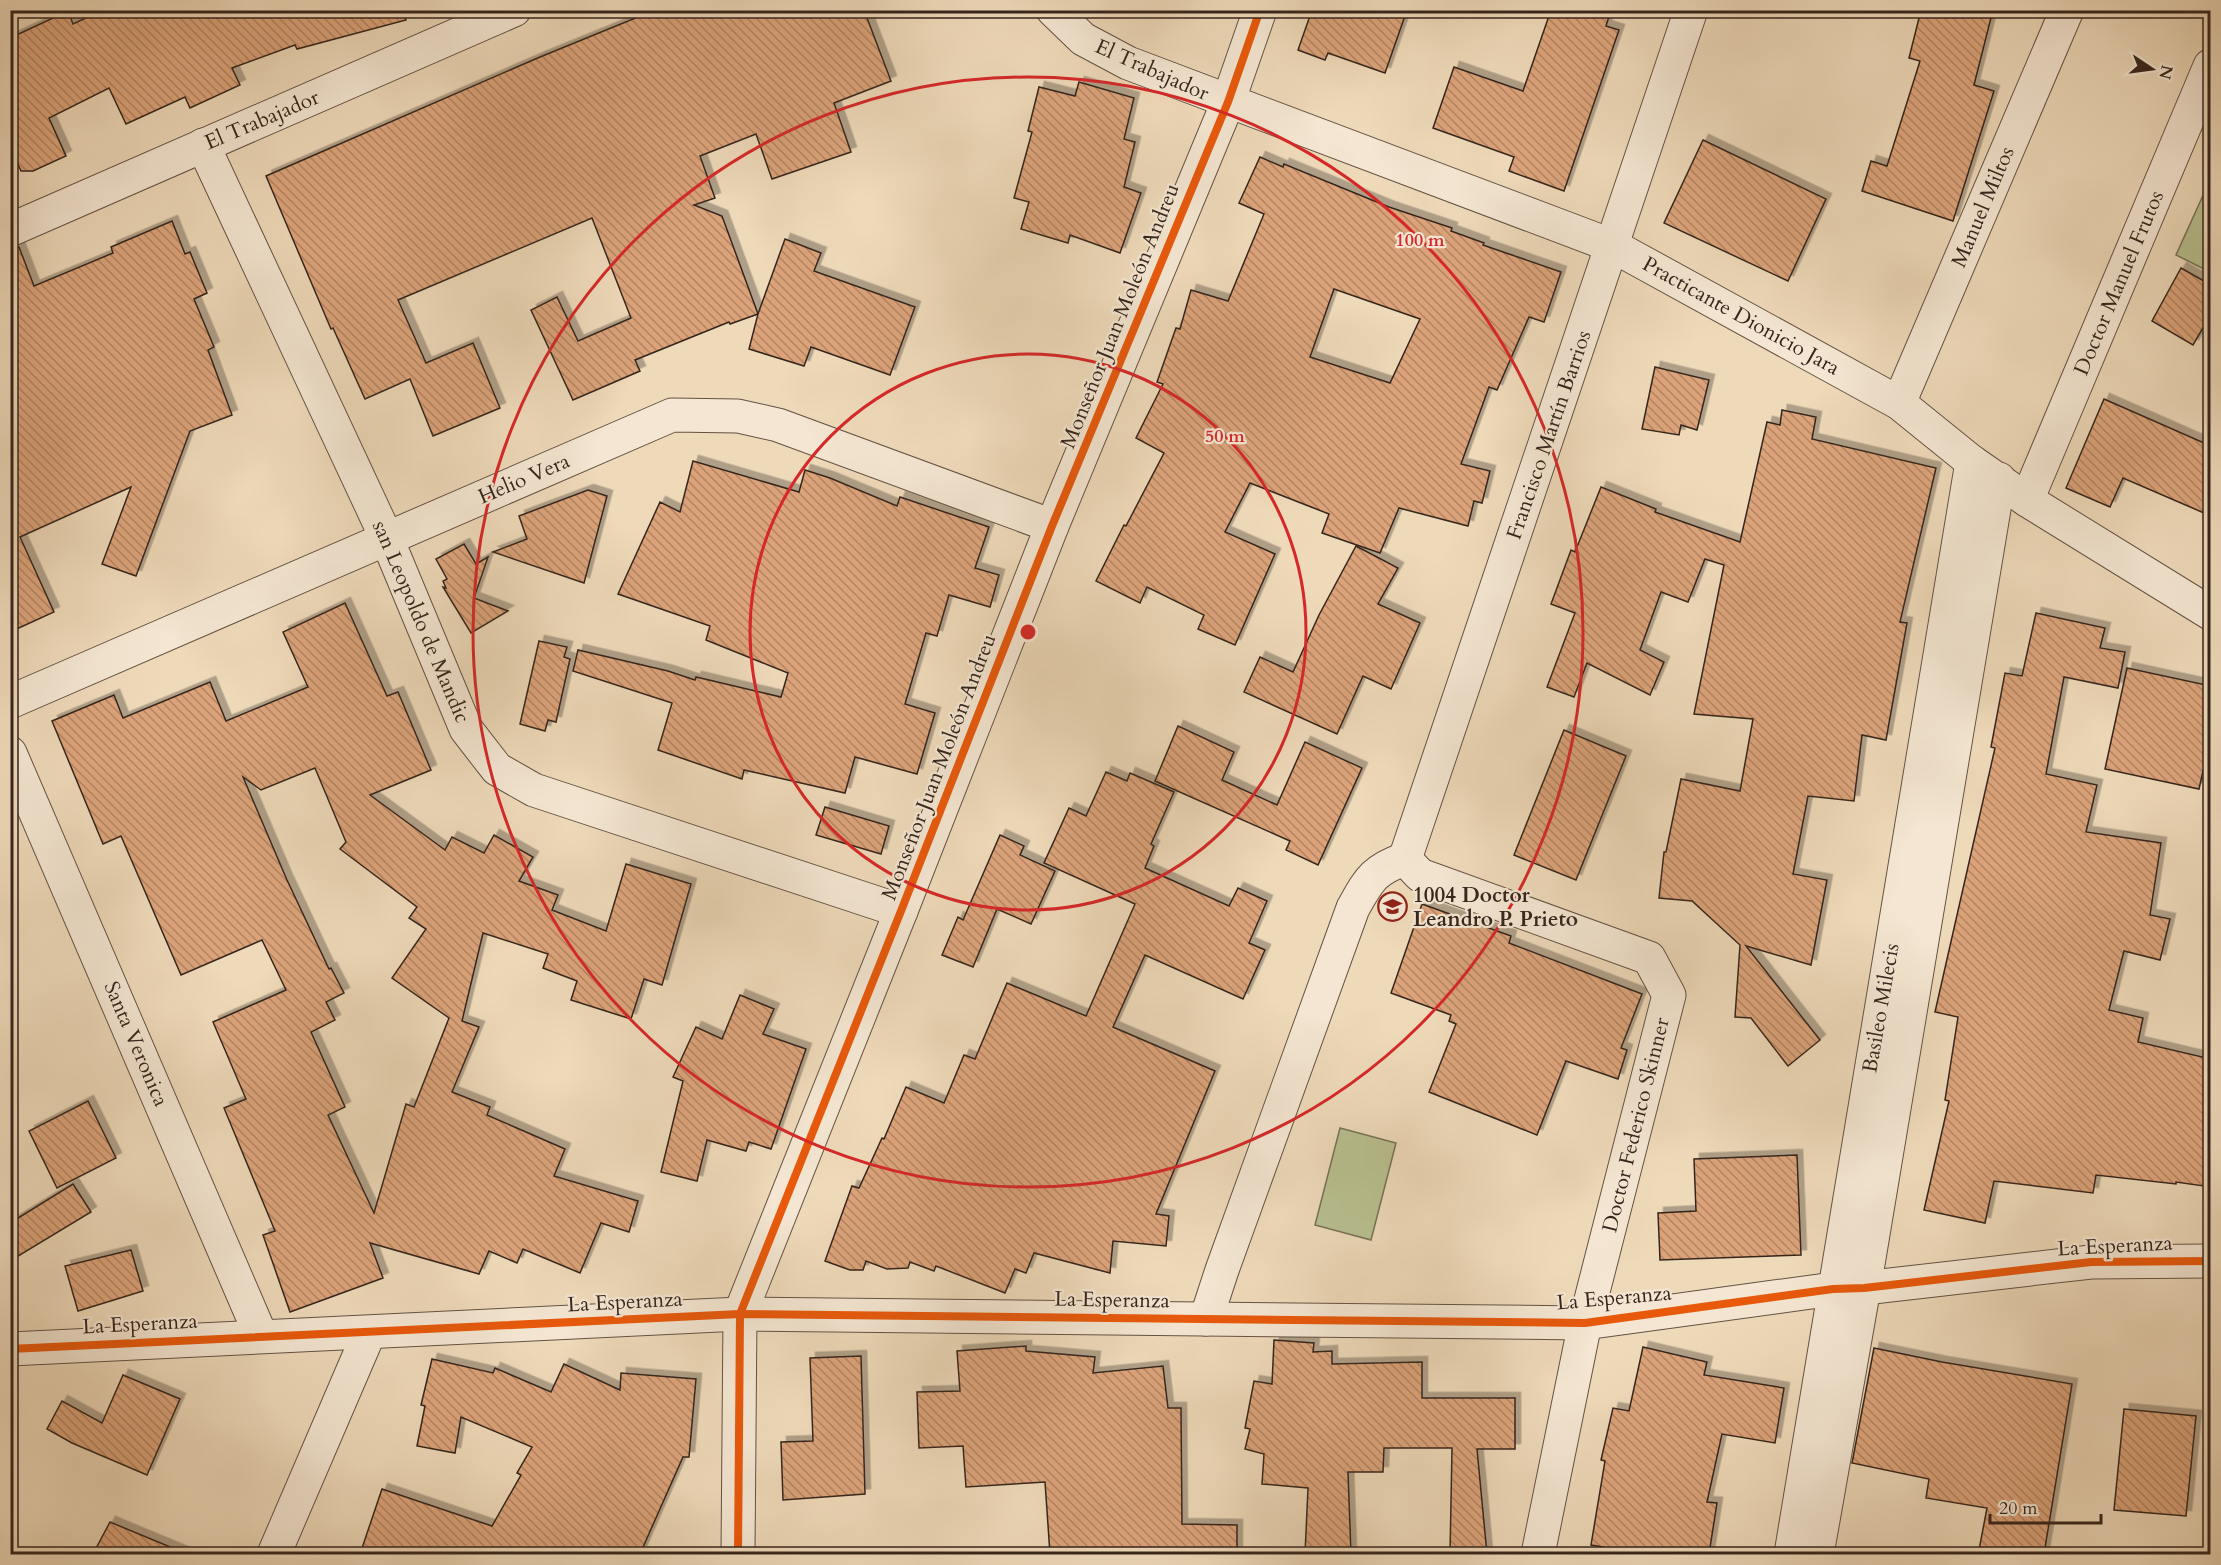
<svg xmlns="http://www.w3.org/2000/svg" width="2221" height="1565" font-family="Cardo,serif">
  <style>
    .grass { fill: #b8bf8f; stroke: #777256; stroke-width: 1.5 }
    .building { fill: url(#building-back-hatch); stroke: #36251d; stroke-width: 1.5; fill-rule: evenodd; filter: url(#shadow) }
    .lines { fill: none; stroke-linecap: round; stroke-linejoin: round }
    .minor-casing { stroke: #645244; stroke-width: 35 }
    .minor { stroke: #f4e6d2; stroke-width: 33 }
    .cycleway-casing { stroke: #f4e6d2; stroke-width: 11 }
    .cycleway { stroke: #e8590c; stroke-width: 8 }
    .ring { fill: none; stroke: #d62828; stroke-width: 3 }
    .labels { text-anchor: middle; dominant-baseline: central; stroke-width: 4.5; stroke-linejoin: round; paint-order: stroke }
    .street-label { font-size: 21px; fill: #36251d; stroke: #f4e6d2 }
    .poi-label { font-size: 21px; font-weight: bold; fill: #36251d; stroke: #f4e6d2; text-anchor: start }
    .centre { fill: #d62828; stroke: #f4e6d2; stroke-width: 3 }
    .ring-label { font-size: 18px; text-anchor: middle; font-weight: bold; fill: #d62828; stroke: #f4e6d2; stroke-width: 4.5; stroke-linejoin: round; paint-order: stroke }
  </style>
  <defs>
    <pattern id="building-back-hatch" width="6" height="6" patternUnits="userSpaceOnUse" patternTransform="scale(1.5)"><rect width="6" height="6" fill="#dca37a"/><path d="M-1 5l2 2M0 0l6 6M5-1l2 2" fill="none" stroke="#b38563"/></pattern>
    <filter id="shadow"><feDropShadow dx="5.5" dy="-5.5" stdDeviation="0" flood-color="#0004"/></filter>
  </defs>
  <rect width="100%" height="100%" fill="#eed9b9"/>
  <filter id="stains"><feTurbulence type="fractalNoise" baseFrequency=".00333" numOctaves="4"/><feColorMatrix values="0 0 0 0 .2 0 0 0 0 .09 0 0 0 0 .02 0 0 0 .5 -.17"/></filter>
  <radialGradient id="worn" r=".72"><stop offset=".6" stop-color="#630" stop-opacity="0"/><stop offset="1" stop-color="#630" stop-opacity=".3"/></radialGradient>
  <g class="grass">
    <polygon points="2210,180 2210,272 2176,255"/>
    <polygon points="1340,1128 1396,1143 1371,1240 1315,1225"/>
  </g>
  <g class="building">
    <polygon points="103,10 404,10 406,20 297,49 295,45 232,68 240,85 190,108 185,97 126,124 109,88 49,118 66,156 33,171 21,171 10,147 10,38 68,11 73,24"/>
    <polygon points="655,10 864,10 891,81 834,103 851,152 772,179 756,134 700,156 715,198 694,205 722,216 758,314 785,239 821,253 814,271 915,307 890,375 811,347 804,366 749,349 758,314 730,324 729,322 635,360 640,371 573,400 531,310 557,297 578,341 631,318 592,218 398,300 426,363 473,343 500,408 433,436 410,379 365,399 333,328 331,329 266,176 540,57"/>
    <polygon points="1312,10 1407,10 1385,73 1328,53 1325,60 1298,50"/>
    <polygon points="1551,10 1611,10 1606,26 1619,30 1564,191 1509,171 1514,157 1433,128 1454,67 1523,91"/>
    <polygon points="1921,10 1993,10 1974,85 1994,91 1953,221 1862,191 1871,161 1887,166 1920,61 1909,58"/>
    <polygon points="1079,82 1134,98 1124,139 1135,142 1124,187 1141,193 1120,253 1070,235 1068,243 1021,229 1029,202 1014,198 1032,132 1028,131 1039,87 1075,96"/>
    <polygon points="1703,140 1826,199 1788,281 1664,223"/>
    <path d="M1260 157 1283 167 1284 164 1389 207 1452 228 1451 231 1484 243 1483 245 1561 272 1544 322 1529 317 1497 390 1489 387 1461 464 1490 471 1482 503 1474 501 1468 526 1399 508 1380 553 1322 533 1329 514 1250 483 1225 532 1275 554 1235 645 1198 629 1204 615 1147 587 1140 603 1096 581 1124 525 1126 526 1164 453 1136 438 1163 384 1157 382 1176 328 1180 329 1191 290 1228 301 1264 214 1239 203ZM1334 289 1420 319 1390 383 1310 357Z"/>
    <polygon points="172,221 185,254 190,252 207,293 194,299 214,347 208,350 232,415 190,431 136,576 102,564 131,487 20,537 54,612 10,632 10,248 19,247 34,286 113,253 111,247"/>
    <polygon points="2181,268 2211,285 2211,314 2193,345 2152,321"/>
    <polygon points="1655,367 1709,380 1697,430 1681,425 1679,435 1642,429"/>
    <polygon points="2104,399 2211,446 2211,516 2123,478 2110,507 2066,488"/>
    <polygon points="1782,410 1816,417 1812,439 1936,468 1900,622 1907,623 1886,740 1862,735 1854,801 1808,796 1793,874 1827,880 1811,965 1746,946 1820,1040 1788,1066 1751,1018 1735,1017 1740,945 1692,901 1659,898 1664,852 1666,852 1681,779 1740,791 1753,719 1694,714 1724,565 1705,559 1688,602 1661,592 1640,650 1664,662 1650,695 1587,663 1574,697 1547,687 1575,613 1551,604 1571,550 1575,552 1601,487 1656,509 1655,512 1740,542 1767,422 1780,425"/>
    <polygon points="693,461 799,492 805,470 830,478 897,506 900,497 989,527 975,568 999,575 990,607 949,595 937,636 926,633 905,704 935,713 917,774 855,757 845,793 744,770 742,779 658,750 672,703 573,671 578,650 668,671 695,680 696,677 781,697 788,673 706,640 710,626 618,594 660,502 680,512"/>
    <polygon points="588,490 607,496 584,583 493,552 527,539 519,516"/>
    <polygon points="464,544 476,564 488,557 474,598 508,611 471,633 443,587 446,588 443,581 447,579 436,559"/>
    <polygon points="1356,546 1398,568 1378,604 1420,623 1391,689 1363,676 1337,734 1244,692 1260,657 1293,672 1319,615"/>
    <path d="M345 603 387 696 398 692 431 770 370 795 445 850 452 837 484 853 494 835 533 857 519 881 558 895 552 910 606 931 626 864 691 884 662 985 644 979 631 1019 571 1000 577 981 543 968 548 954 483 933 462 1021 479 1027 452 1092 490 1107 487 1115 565 1149 554 1176 638 1201 629 1232 601 1223 580 1273 523 1249 517 1263 489 1251 479 1274 370 1243 383 1278 290 1312 263 1235 275 1231 224 1108 246 1099 213 1022 286 990 262 940 181 975 121 836 103 844 52 721 114 695 123 718 210 682 226 721 308 687 283 632ZM315 768 346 842 340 849 417 907 409 918 426 929 392 978 449 1018 414 1107 406 1104 374 1213 328 1115 345 1107 311 1032 335 1020 326 1002 344 993 331 968 329 969 287 880 243 777 261 790Z"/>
    <polygon points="2036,613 2105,628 2100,648 2125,652 2118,688 2064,677 2046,774 2097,785 2086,832 2161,843 2150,915 2170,919 2160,960 2124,951 2109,1010 2143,1018 2138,1042 2211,1059 2211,1187 2176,1182 2176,1184 2096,1175 2093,1193 1994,1181 1985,1223 1924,1210 1949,1101 1945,1100 1958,1017 1935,1012 1995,748 1991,747 2005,673 2022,676"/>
    <polygon points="539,641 567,647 564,657 570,659 556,722 548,720 545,731 520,724"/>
    <polygon points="2127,668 2211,686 2211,773 2203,771 2199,789 2105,769"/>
    <polygon points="1178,726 1234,752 1222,780 1277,805 1305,742 1362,768 1318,865 1286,850 1290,841 1155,781"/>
    <polygon points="1564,730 1626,756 1576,880 1514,855"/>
    <polygon points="1106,772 1127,781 1130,773 1174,792 1151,844 1154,846 1145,868 1229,906 1238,888 1267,901 1249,943 1265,950 1243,999 1145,955 1113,1027 1215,1071 1156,1214 1169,1216 1166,1246 1113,1241 1110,1273 1034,1253 1026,1273 1015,1269 1005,1293 936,1266 934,1271 910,1262 908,1268 887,1269 866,1261 863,1270 850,1270 825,1261 852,1186 859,1188 882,1138 884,1139 906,1087 944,1103 964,1055 975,1059 1007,983 1086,1016 1135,904 1044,863 1069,808 1086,816"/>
    <polygon points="825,807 889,826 881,854 816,835"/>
    <polygon points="1000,835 1024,846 1020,855 1055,871 1031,924 997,909 973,967 942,955 958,917 963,920"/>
    <polygon points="1422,904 1511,936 1509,943 1642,994 1621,1048 1627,1050 1618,1079 1566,1061 1537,1135 1429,1092 1456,1024 1449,1021 1451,1015 1391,993"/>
    <polygon points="740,995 774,1009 763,1034 806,1049 771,1149 749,1142 746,1151 707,1140 697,1181 661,1172 683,1081 673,1077 696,1027 722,1039"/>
    <polygon points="88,1101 116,1158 57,1188 29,1131"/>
    <polygon points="1797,1155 1801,1255 1660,1260 1658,1213 1696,1211 1694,1159"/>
    <polygon points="73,1184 91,1212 10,1261 10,1223"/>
    <polygon points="131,1250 143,1291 78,1311 65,1266"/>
    <polygon points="1274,1340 1314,1343 1313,1352 1332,1351 1332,1364 1422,1362 1422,1398 1515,1398 1515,1449 1477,1449 1487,1554 1450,1554 1452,1448 1384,1448 1383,1472 1348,1472 1351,1554 1305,1554 1308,1488 1262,1484 1264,1454 1245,1449 1250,1429 1245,1428 1254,1381 1272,1384"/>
    <polygon points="1026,1346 1026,1351 1095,1357 1093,1373 1163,1366 1168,1408 1181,1408 1182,1524 1237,1525 1237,1554 1050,1554 1045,1482 966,1487 963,1446 919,1448 917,1392 960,1391 957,1351"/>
    <polygon points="1643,1347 1707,1362 1704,1375 1784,1388 1775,1443 1722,1434 1707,1502 1717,1503 1709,1554 1602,1554 1604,1547 1591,1545 1605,1461 1601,1460 1613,1408 1629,1411"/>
    <polygon points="1874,1348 1942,1362 2072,1384 2044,1554 2005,1554 1979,1550 1987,1508 1926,1498 1929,1479 1852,1463"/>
    <polygon points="861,1356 865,1494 783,1500 781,1442 813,1441 810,1358"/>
    <polygon points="432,1359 493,1373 495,1368 551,1392 564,1364 620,1390 621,1373 696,1379 689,1457 683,1457 640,1554 360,1554 382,1489 492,1526 521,1475 517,1473 532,1447 461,1417 455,1453 417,1446 425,1406 421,1405"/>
    <polygon points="123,1375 180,1399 147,1475 72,1443 47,1429 62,1401 102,1423"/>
    <polygon points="2124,1409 2196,1416 2186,1516 2114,1510"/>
    <polygon points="110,1522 187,1554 93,1554"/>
  </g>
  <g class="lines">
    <defs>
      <g id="minor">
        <polyline points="1053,10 1083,39 1128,63 1613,246 1899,403 1972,462 2027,500 2210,613"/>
        <polyline points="203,145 387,539 466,729 497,769 534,790 901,911"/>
        <polyline points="10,230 514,10"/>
        <polyline points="1899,403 2067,10"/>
        <polyline points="2027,500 2210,66"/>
        <polyline points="10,702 672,415 738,416 778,425 1052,526"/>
        <polyline points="10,753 261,1336"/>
        <polyline points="1405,859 1691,10"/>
        <polyline points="1405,859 1420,875 1649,958 1669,995 1585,1323 1538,1554"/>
        <path d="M1206 1319 1222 1270 1353 908C1369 880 1373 870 1405 859"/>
        <polyline points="10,1349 740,1314 1585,1323 1833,1289 1864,1288 2091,1262 2210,1261"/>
        <polyline points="274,1554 369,1333"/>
        <polyline points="738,1554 740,1314 901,911 1052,526 1228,102 1260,10"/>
        <polyline points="1791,1554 1972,462"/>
        <polyline points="1817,1554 1864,1288 1999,479"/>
      </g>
    </defs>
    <use href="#minor" class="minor-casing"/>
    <use href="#minor" class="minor"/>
    <defs>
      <g id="cycleway">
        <polyline points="10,1349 740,1314 1585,1323 1833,1289 1864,1288 2091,1262 2210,1261"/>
        <polyline points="738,1554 740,1314 901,911 1052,526 1228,102 1260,10"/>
      </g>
    </defs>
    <use href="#cycleway" class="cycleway-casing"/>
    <use href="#cycleway" class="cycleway"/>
  </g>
  <g class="ring">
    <circle cx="1028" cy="632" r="278"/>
    <circle cx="1028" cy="632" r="555"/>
  </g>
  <defs>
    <symbol id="school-ring" viewBox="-11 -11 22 22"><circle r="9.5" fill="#f4e6d2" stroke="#8f2418" stroke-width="1.5"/><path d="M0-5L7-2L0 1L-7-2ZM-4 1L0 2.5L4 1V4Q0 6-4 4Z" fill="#8f2418"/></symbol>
  </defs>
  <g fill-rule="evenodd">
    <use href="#school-ring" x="1376" y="890" width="33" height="33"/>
  </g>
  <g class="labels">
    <g class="street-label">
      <text transform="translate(1152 70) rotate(24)">El Trabajador</text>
      <text transform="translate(262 120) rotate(-23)">El Trabajador</text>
      <text transform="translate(1983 207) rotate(-67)">Manuel Miltos</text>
      <text transform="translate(2119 283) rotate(-67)">Doctor Manuel Frutos</text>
      <text transform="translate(1120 316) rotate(-68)">Monseñor Juan Moleón Andreu</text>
      <text transform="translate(1741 316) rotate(29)">Practicante Dionicio Jara</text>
      <text transform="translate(1549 435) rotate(-71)">Francisco Martín Barrios</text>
      <text transform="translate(524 479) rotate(-23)">Helio Vera</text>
      <text transform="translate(421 622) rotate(67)">san Leopoldo de Mandic</text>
      <text transform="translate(939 767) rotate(-69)">Monseñor Juan Moleón Andreu</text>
      <text transform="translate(1881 1008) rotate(-80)">Basileo Milecis</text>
      <text transform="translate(136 1044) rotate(67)">Santa Veronica</text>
      <text transform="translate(1636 1125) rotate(-76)">Doctor Federico Skinner</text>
      <text transform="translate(2115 1246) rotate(-3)">La Esperanza</text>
      <text transform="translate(1614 1298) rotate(-5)">La Esperanza</text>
      <text transform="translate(1112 1300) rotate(1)">La Esperanza</text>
      <text transform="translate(625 1302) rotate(-3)">La Esperanza</text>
      <text transform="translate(140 1324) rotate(-3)">La Esperanza</text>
    </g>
    <g class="poi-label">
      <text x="1413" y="895">1004 Doctor<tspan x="1413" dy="24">Leandro P. Prieto</tspan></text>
    </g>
  </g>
  <circle cx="1028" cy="632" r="9" class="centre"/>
  <g class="ring-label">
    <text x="1420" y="246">100 m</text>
    <text x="1225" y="442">50 m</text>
  </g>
  <rect width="2221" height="1565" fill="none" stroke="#eed9b9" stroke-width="36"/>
  <rect x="12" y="12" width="2197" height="1541" fill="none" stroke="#36251d" stroke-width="3"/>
  <rect x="18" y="18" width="2185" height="1529" fill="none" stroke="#36251d" stroke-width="1.5"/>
  <g transform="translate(2152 69) rotate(103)" stroke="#f4e6d2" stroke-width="4.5" paint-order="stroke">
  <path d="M0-4.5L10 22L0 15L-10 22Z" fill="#36251d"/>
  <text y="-9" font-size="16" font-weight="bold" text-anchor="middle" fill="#36251d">N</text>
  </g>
  <path d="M1990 1514v9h111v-9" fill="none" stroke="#36251d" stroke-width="3"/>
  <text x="1999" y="1514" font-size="18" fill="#36251d" stroke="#f4e6d2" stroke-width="4.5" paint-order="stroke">20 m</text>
  <rect width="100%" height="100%" filter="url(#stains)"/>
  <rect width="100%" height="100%" fill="url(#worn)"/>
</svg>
